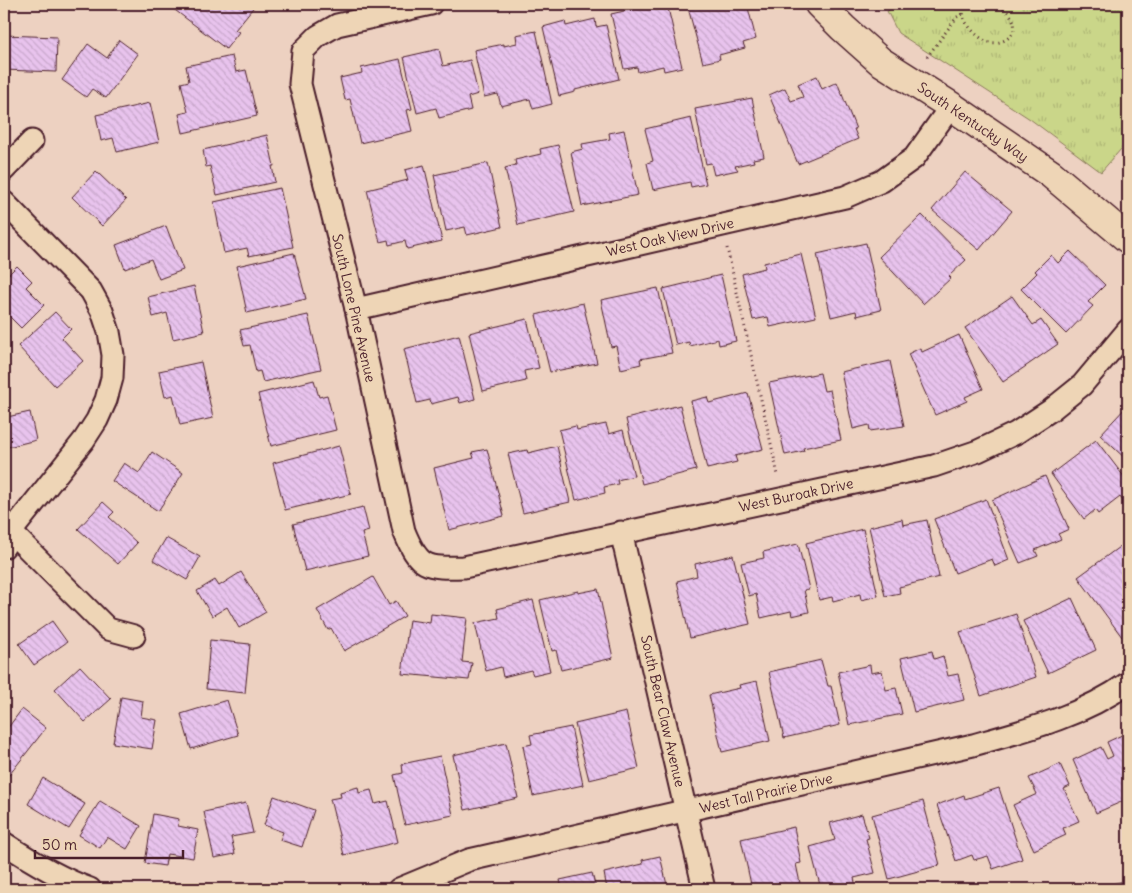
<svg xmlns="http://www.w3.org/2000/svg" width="1132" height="893" font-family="Delius,sans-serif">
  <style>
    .grass { fill: url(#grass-tufts); stroke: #8a7a5a }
    .building { fill: url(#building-back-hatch); stroke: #4a1f2b }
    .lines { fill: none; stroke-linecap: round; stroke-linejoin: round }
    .street-casing { stroke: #4a1f2b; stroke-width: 25 }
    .secondary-casing { stroke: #4a1f2b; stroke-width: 31 }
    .path { stroke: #4a1f2b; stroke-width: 3; stroke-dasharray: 1 4; stroke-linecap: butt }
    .street { stroke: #eed5b6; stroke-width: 21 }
    .secondary { stroke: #eed5b6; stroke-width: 28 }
    .labels { text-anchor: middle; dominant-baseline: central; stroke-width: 5; stroke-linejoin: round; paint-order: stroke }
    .street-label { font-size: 14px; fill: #4a1f2b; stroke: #eed5b6 }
  </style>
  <defs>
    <pattern id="grass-tufts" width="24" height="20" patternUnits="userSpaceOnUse" patternTransform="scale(1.25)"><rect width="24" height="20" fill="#cad689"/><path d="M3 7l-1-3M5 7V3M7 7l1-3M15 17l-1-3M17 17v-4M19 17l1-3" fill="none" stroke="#afb776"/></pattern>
    <pattern id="building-back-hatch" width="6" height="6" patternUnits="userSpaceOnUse" patternTransform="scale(1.25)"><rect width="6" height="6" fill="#e8c3ed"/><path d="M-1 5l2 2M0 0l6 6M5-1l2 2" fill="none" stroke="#c8a7cb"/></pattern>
  </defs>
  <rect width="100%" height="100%" fill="#edd1c1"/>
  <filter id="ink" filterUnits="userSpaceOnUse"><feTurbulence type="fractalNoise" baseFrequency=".02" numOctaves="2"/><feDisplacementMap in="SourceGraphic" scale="10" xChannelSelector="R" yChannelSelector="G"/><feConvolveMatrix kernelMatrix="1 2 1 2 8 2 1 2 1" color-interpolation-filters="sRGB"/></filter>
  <g filter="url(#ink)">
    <polygon class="grass" points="904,4 1128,4 1128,141 1101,172 1030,119 898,33 887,11"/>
    <g class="building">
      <polygon points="167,4 256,4 235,30 239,32 226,49"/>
      <polygon points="644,4 667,4 682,67 664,71 663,66 638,72 637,67 624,69 611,14 633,9 633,6"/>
      <polygon points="687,4 747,4 756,39 743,43 745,48 719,55 720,59 703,63"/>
      <polygon points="595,19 596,27 606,25 619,79 575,90 575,92 559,96 543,27 565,21 566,26"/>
      <polygon points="536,31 552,104 533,109 530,99 501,106 498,94 484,97 474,50 504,44 504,46 517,43 516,35"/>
      <polygon points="4,35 57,37 56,72 4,70"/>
      <polygon points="119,40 138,54 106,98 92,89 86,97 62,80 88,44 107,58"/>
      <polygon points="439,49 443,66 470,60 478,94 468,97 471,110 439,118 436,108 417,113 404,57"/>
      <polygon points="232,56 236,72 246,70 257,116 183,133 179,114 188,112 181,83 189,81 186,66"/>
      <polygon points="400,59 412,109 407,110 412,131 360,143 350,99 345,100 340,78 362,73 361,68"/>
      <polygon points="817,76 822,89 837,82 856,129 854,129 858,139 798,164 769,95 785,88 791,101 803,97 798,84"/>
      <polygon points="752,98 764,157 753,159 754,162 735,166 738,170 714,175 711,163 706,164 695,109"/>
      <polygon points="150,103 159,142 117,152 113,138 101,141 96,115"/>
      <polygon points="691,118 706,184 691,187 690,182 653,190 647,163 653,161 645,129"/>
      <polygon points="624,130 638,195 582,206 571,152 583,149 582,144 610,139 609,133"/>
      <polygon points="267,135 274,166 272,166 275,182 217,195 210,166 206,167 203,150"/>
      <polygon points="558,145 574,212 518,225 505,168 516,165 515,160 541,154 540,149"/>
      <polygon points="488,163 502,227 467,235 465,227 446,231 434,175"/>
      <polygon points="424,165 442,241 407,249 405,241 389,245 388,240 380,242 367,190 408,180 405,170"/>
      <polygon points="96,171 126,200 102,226 72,197"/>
      <polygon points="965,172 1012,211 979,250 932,210"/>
      <polygon points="280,188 293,247 249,256 247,248 224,253 214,202"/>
      <polygon points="922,215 966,260 949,276 951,278 923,304 879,257"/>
      <polygon points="166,226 183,270 159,279 151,259 125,269 116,245"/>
      <polygon points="866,243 881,310 857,316 856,311 831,317 817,254"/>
      <polygon points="1070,251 1105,285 1088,302 1093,306 1066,334 1021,289 1037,273 1035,271 1051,255 1058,263"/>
      <polygon points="294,253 306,299 247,313 237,266"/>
      <polygon points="801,254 816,317 770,327 768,317 753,320 742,274 765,268 764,263"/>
      <polygon points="17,266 32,281 26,287 44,305 21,328 4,311 4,279"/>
      <polygon points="721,275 736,341 719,345 718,339 690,346 689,342 676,345 663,289"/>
      <polygon points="194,286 204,332 173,339 167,313 153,317 148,297"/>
      <polygon points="658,288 672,353 640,359 641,364 621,369 616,346 611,347 601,300"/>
      <polygon points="1012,296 1033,325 1041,320 1058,344 1003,382 965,328"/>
      <polygon points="583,303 597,363 550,372 536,315"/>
      <polygon points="55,312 71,329 62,338 83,361 55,386 18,346"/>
      <polygon points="308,315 321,369 263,382 260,371 256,372 250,345 244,346 240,330"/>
      <polygon points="527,319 539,368 524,371 526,381 483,391 469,333"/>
      <polygon points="459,335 475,399 460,403 458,397 431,404 430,400 417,403 404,349"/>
      <polygon points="959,335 983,389 965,397 967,401 935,415 908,354 920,348 922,352"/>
      <polygon points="890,361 904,426 870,431 869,425 853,429 841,372"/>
      <polygon points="201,362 213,418 180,425 173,395 165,397 159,371"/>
      <polygon points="820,373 824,391 830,390 841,440 803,448 804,451 785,455 769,383"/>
      <polygon points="314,380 319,397 327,395 336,430 271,446 258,394"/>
      <polygon points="748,393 763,449 735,456 737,462 707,469 691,401 707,397 709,403"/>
      <polygon points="680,405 696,470 642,484 626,419"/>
      <polygon points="1128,405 1128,461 1100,435"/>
      <polygon points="30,412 36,440 4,448 4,424 8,423 7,417"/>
      <polygon points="606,424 609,434 623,430 634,476 617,480 618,484 604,487 605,493 576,500 559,430 576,426 577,430"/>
      <polygon points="1096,440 1128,482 1128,497 1123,501 1120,497 1098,514 1095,510 1084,519 1051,474"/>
      <polygon points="339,446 351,494 285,510 273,463"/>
      <polygon points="557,446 570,502 523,513 508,454 527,450 528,453"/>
      <polygon points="487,449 504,516 449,530 434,468 474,458 472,452"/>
      <polygon points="152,452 183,473 158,511 112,481 124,463 139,473"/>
      <polygon points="1045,476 1069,529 1058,534 1061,539 1035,550 1038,556 1020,563 992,500"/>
      <polygon points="986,499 1009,560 995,566 992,559 955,573 934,519"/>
      <polygon points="103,502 114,512 109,517 137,543 118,564 78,529"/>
      <polygon points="363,507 369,531 362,533 368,556 305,571 293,524"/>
      <polygon points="902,519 903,525 927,520 939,577 899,587 900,593 885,596 869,527"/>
      <polygon points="863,529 878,596 861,600 860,594 833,601 832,597 819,600 806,543"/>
      <polygon points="166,538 200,557 187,580 153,560"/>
      <polygon points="1126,542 1128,545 1128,632 1122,637 1078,577"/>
      <polygon points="798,544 809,589 804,590 809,612 792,616 791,611 761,618 756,594 749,596 741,563 764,558 763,552"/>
      <polygon points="733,555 750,624 690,638 677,581 697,576 695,564"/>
      <polygon points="241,572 266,612 239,628 227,607 212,616 197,591 215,580 219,586"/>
      <polygon points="373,577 389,605 396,601 405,616 344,651 331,628 328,630 317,610"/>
      <polygon points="598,589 613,658 561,670 556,650 552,651 540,600 578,591 578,593"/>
      <polygon points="1072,598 1096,650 1048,673 1023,621"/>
      <polygon points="533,600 550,671 533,675 531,670 503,677 501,667 486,671 475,623 499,618 497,609"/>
      <polygon points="431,614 467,618 462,662 472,663 469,680 402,674 409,620 430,623"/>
      <polygon points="1016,614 1036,677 981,696 960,632"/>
      <polygon points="52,621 67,642 34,665 19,644"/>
      <polygon points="210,640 250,644 245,693 206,689"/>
      <polygon points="932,651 934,659 943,656 948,676 958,674 964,700 914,712 901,658"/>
      <polygon points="821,660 828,686 831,686 840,725 784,738 769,672"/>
      <polygon points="870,665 871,673 882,671 886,690 896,688 902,714 849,725 838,672"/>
      <polygon points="80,666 111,699 85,722 55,689"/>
      <polygon points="757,681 770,741 722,752 709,695 740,688 739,685"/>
      <polygon points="121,697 143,701 141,717 157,720 152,749 113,743"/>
      <polygon points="227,700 238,735 191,749 181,714"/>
      <polygon points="22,709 46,728 6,779 4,778 4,733"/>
      <polygon points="626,712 639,768 589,780 575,724"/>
      <polygon points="571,727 583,785 533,796 523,746 532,744 530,735"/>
      <polygon points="1124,734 1128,744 1128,799 1096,813 1073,760 1101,747 1107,759 1113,756 1107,742"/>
      <polygon points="506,743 518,798 465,810 453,755"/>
      <polygon points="440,756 453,815 405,825 394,775 403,773 402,764"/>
      <polygon points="1060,764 1070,786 1064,789 1079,821 1063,828 1066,835 1034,850 1013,805 1037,794 1029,778"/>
      <polygon points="43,778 85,804 69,829 28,804"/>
      <polygon points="358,787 359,793 371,790 375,804 388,801 398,842 344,855 330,799 341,797 340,792"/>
      <polygon points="999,788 1022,859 993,869 988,856 974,860 972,855 956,861 937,805 964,795 965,799"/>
      <polygon points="274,796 314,810 302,847 280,840 283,832 264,825"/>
      <polygon points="100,801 141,826 127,849 107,837 100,848 79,835"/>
      <polygon points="923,801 940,865 889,879 872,815"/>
      <polygon points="246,803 253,833 231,837 235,854 214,858 204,812"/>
      <polygon points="153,814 179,819 178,826 198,830 193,858 167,854 165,866 145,863"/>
      <polygon points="862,814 869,838 866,839 875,873 854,878 856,887 846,889 821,889 810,847 835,840 830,823"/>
      <polygon points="794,827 801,863 796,864 800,883 772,889 752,889 741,839"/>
      <polygon points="660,856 668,889 607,889 604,873 643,864 642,860"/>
      <polygon points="592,873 596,889 562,889 560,880"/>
      <polygon points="1125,881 1127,889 1089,889"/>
    </g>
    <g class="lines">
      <defs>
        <g id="street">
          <path d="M431 4 337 25 318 36 303 51 300 84 356 309 404 531C419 568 426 568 464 567L934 466 978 451 1016 433 1051 410 1082 385 1128 330"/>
          <polyline points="4,170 32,141"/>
          <polyline points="4,202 91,291 102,311 109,332 113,355 112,378 106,400 97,420 84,440 11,532 4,547"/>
          <polyline points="356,309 845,197 882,181 914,158 951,106"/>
          <polyline points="4,525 108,629 134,636"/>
          <polyline points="621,532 704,889"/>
          <path d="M4 843C31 861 59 878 90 889"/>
          <path d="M399 889 469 860 973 745C1027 730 1082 716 1128 683"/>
        </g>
        <polyline id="secondary" points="819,4 843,28 880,61 951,106 1051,174 1128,239"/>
      </defs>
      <use href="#street" class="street-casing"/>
      <use href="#secondary" class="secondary-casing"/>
      <g class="path">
        <path d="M967 4C962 10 962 19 968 25 973 32 981 40 989 42 1003 46 1021 33 1012 18 1009 11 1000 7 994 4"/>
        <polyline points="927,57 957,17 963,14"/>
        <polyline points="727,248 778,475"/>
      </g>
      <use href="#street" class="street"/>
      <use href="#secondary" class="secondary"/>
    </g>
  </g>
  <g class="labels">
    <g class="street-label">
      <text transform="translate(973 122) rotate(34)">South Kentucky Way</text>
      <text transform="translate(670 237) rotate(-13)">West Oak View Drive</text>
      <text transform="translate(354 308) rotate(77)">South Lone Pine Avenue</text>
      <text transform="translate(796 495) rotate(-12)">West Buroak Drive</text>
      <text transform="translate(663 711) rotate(77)">South Bear Claw Avenue</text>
      <text transform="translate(766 793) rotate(-13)">West Tall Prairie Drive</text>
    </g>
  </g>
  <rect width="1132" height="893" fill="none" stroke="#eed5b6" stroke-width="20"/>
  <rect x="10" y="10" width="1112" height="873" fill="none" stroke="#4a1f2b" stroke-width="2" filter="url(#ink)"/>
  <path d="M35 850v8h148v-8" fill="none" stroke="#4a1f2b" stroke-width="2.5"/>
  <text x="42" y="850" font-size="15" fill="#4a1f2b" stroke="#eed5b6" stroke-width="4" paint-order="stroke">50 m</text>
</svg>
